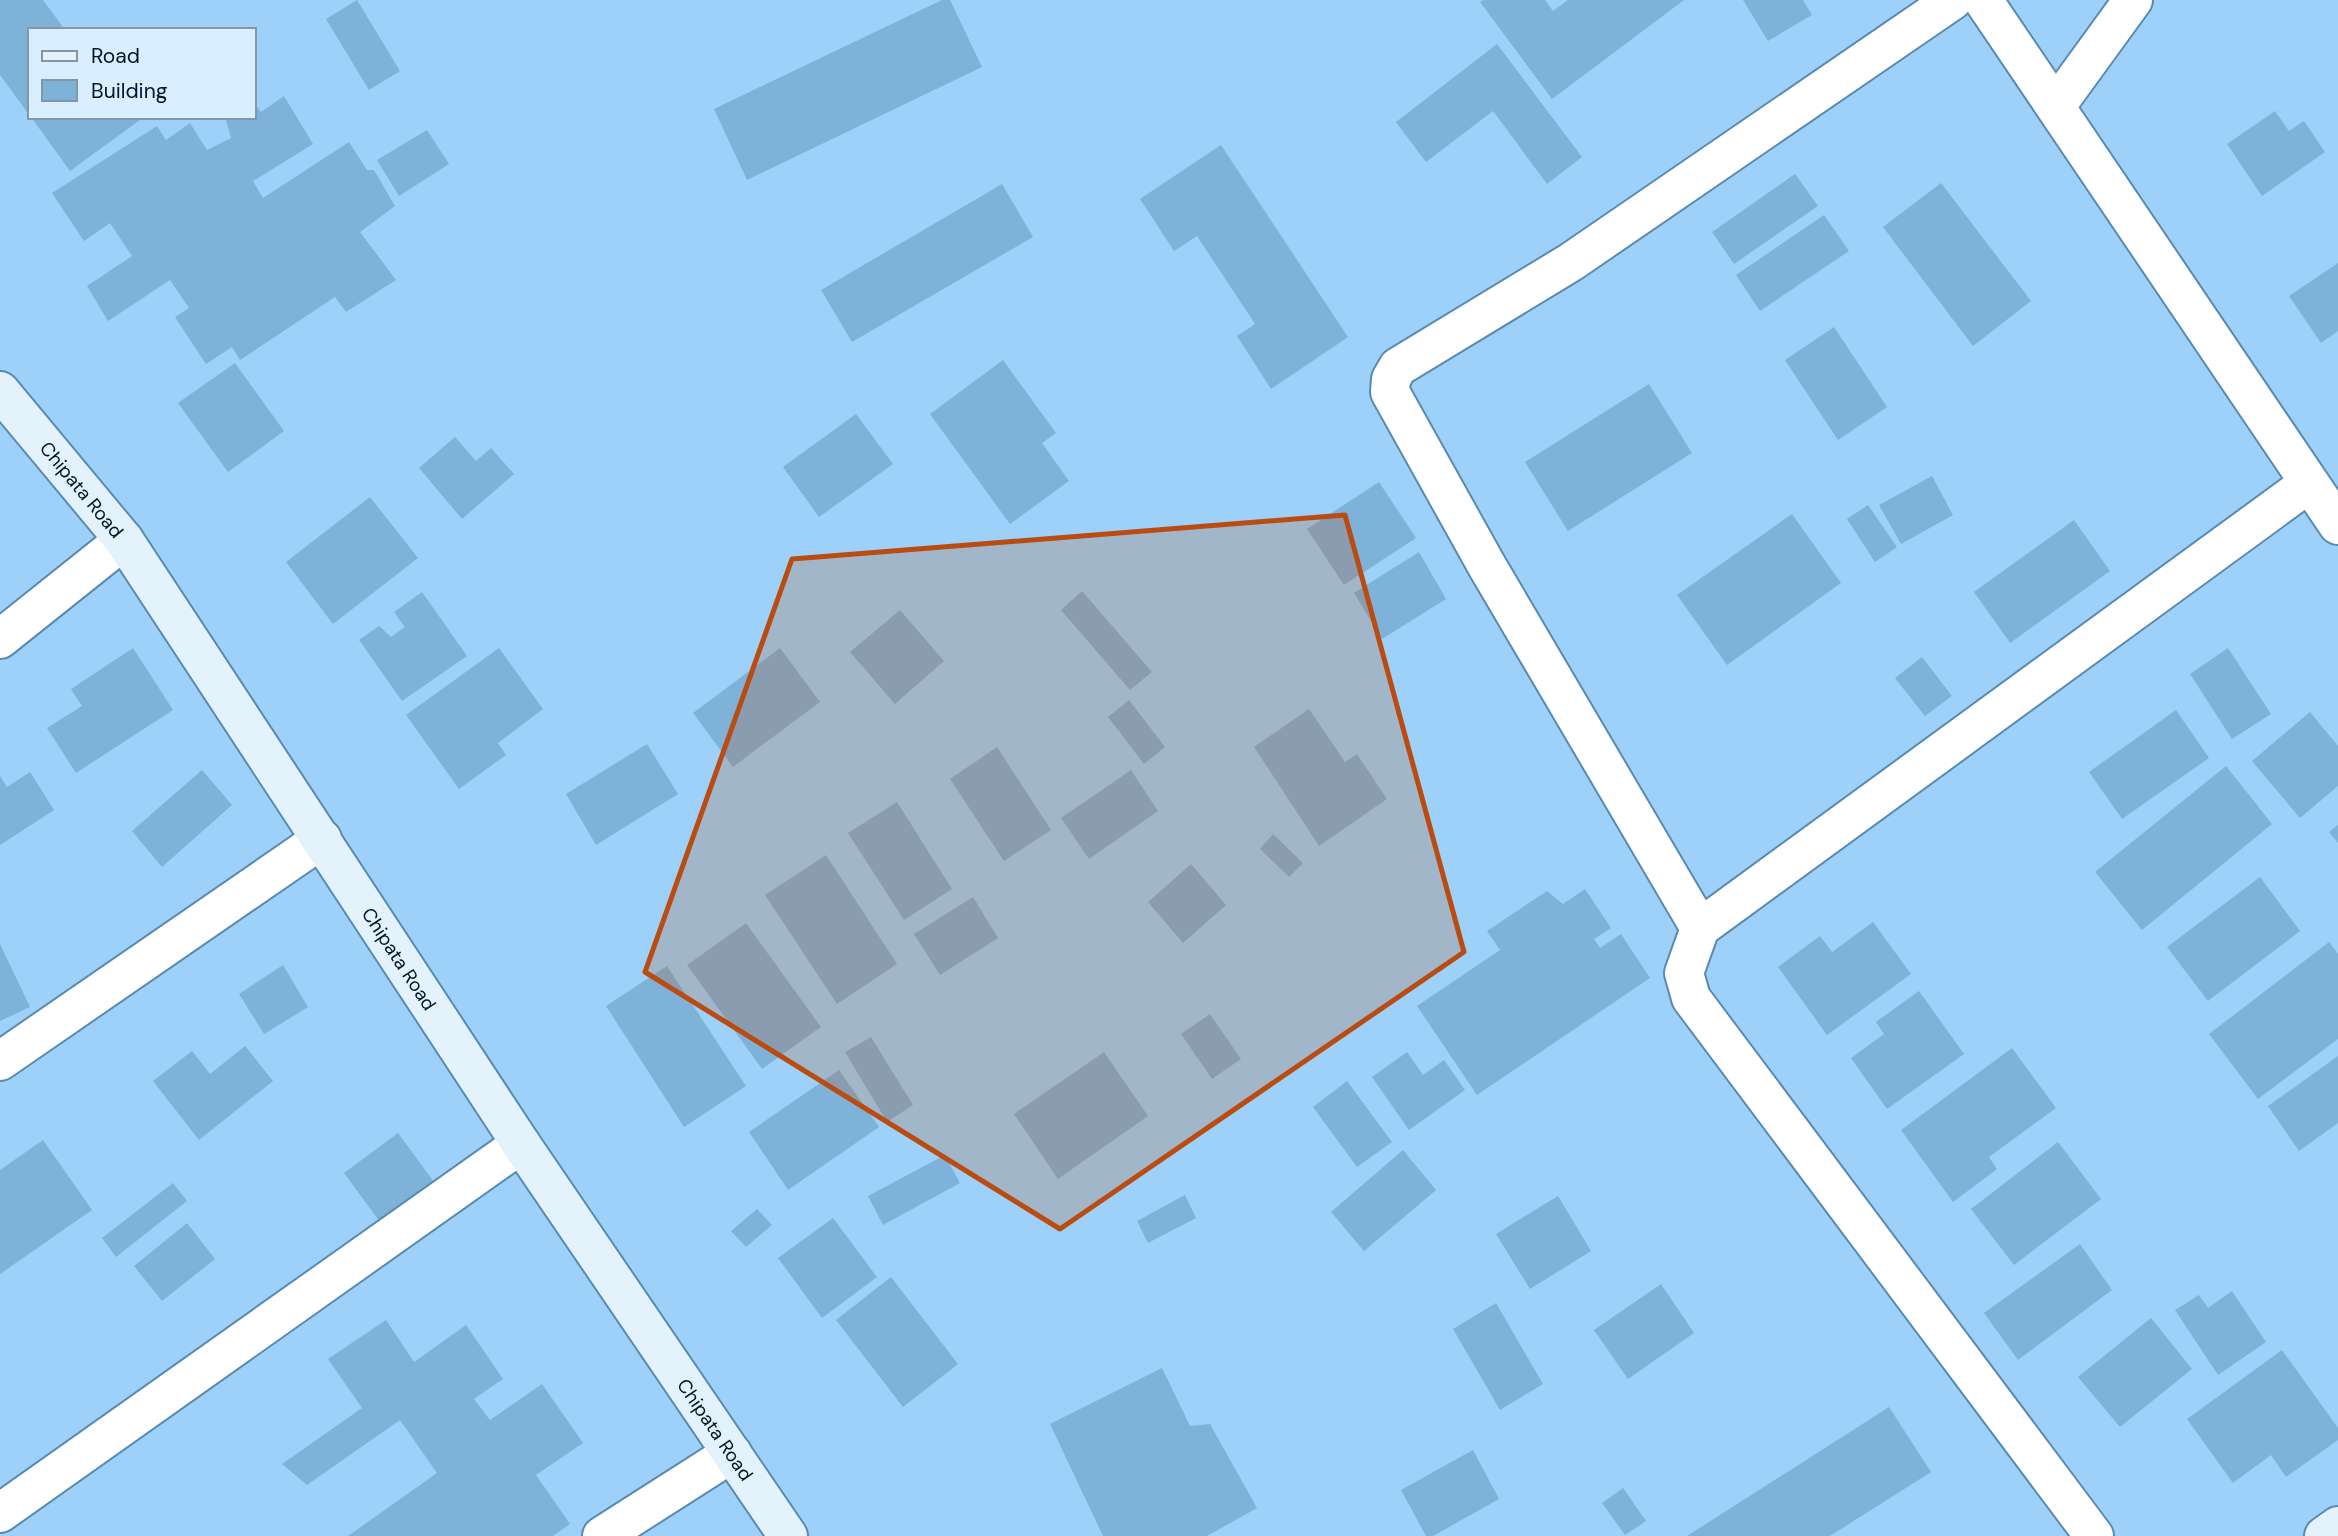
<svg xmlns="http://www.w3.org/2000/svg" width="2338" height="1536" font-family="'DM Sans',sans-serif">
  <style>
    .building { fill: #7fb2d9 }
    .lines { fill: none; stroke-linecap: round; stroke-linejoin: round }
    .street-casing { stroke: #598bb0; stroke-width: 42 }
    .secondary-casing { stroke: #598bb0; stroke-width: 42 }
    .street { stroke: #fff; stroke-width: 38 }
    .secondary { stroke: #e4f2fc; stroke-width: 38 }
    .marked { fill: #ba4b11; fill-opacity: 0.2; stroke: #ba4b11; stroke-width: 5; stroke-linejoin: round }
    .labels { text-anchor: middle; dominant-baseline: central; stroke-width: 7; stroke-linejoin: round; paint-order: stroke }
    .street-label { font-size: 19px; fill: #021523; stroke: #d9eefe }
  </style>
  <rect width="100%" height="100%" fill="#9dd1f9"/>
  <g class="building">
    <polygon points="0,0 43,0 65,30 30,30 30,116 0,75"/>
    <polygon points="357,0 400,71 369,90 326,19"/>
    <polygon points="942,0 950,0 982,67 747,180 714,109"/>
    <polygon points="1483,0 1545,0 1553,11 1568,0 1684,0 1552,99 1480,2"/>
    <polygon points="1743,0 1803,0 1812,15 1768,41"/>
    <polygon points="1497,44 1582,157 1547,184 1493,111 1426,162 1396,122"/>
    <polygon points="284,96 313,144 253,181 263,198 349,142 367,170 374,170 395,206 360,232 396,280 346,312 335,297 240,360 232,347 206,364 175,317 189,308 170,280 108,321 87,286 132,256 110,223 84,241 52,193 157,126 166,140 190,123 207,150 231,138 225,117 254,117 254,102 261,112"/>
    <polygon points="2275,111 2289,131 2304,121 2325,152 2262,196 2227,144"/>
    <polygon points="31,117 144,117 70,171"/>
    <polygon points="427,130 449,164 399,196 377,160"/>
    <polygon points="1221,145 1348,337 1271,389 1237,336 1255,324 1197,236 1174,251 1140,199"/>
    <polygon points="1795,174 1818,206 1734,264 1712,232"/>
    <polygon points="1941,183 2031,301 1973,346 1883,227"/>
    <polygon points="1002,184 1033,237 852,342 821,290"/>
    <polygon points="1824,215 1849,251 1760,311 1736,275"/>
    <polygon points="2338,263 2338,331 2321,343 2289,296"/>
    <polygon points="1834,327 1887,407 1838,440 1785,360"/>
    <polygon points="1003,360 1056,433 1042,443 1069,481 1010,524 930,414"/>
    <polygon points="235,363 284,431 228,472 178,403"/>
    <polygon points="1649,384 1692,453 1568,531 1525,462"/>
    <polygon points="856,414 893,464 819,517 783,467"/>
    <polygon points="455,437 476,461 491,448 514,474 462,519 419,468"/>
    <polygon points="1932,476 1953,515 1901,544 1879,505"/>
    <polygon points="1379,482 1416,538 1344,585 1307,529"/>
    <polygon points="370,497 418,558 333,624 286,562"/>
    <polygon points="1868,505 1897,547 1875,562 1847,519"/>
    <polygon points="1792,514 1841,583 1727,665 1677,595"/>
    <polygon points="2074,520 2110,571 2010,643 1974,592"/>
    <polygon points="1419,552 1446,599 1382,639 1354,593"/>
    <polygon points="1082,591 1152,672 1130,690 1061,610"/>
    <polygon points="422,592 467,656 402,701 359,640 379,626 391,637 405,627 394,612"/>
    <polygon points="900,610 944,661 895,704 850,652"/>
    <polygon points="133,648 173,710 76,773 47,728 82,706 71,689"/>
    <polygon points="499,648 543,709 498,743 506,755 459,789 406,715"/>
    <polygon points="780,648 820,702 733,767 693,713"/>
    <polygon points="2228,648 2271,714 2232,739 2190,674"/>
    <polygon points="1922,657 1952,696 1925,716 1895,678"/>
    <polygon points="1129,700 1165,747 1144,764 1108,717"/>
    <polygon points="1309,709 1345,762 1357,754 1387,799 1319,846 1254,747"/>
    <polygon points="2176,710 2209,758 2122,819 2089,772"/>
    <polygon points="2310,712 2338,746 2338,786 2300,818 2252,761"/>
    <polygon points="647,744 678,794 596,845 566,794"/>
    <polygon points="997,747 1051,830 1004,861 950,779"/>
    <polygon points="2226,766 2272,824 2142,930 2095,872"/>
    <polygon points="202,770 232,805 162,867 132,831"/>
    <polygon points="1131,770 1158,811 1089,859 1061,818"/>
    <polygon points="30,772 54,810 0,845 0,776 7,787"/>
    <polygon points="897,802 952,889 904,920 848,833"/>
    <polygon points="2338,825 2338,843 2329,832"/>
    <polygon points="1273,834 1303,863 1289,877 1260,849"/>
    <polygon points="826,855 897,964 837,1004 765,895"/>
    <polygon points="1191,864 1226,905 1183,943 1148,902"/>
    <polygon points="2260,877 2300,931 2208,1001 2167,947"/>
    <polygon points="1585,889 1611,928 1594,939 1600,948 1621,934 1650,978 1477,1095 1417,1006 1500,950 1487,931 1547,891 1563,904"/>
    <polygon points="973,897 998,938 940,975 914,934"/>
    <polygon points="1873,922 1911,974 1827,1035 1778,967 1820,936 1832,952"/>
    <polygon points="746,923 821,1027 762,1069 687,965"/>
    <polygon points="2329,942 2338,954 2338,1039 2258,1099 2209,1034"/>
    <polygon points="0,944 30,1007 0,1021"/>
    <polygon points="283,965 308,1007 264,1034 239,994"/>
    <polygon points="667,966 746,1086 684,1127 606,1006"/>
    <polygon points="1919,991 1964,1054 1887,1109 1851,1058 1884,1034 1876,1022"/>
    <polygon points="1210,1014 1241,1059 1212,1079 1181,1034"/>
    <polygon points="871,1037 913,1105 887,1122 845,1052"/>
    <polygon points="245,1046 273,1081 199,1140 153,1081 192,1051 210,1074"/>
    <polygon points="2012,1048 2056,1108 1989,1157 1997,1169 1953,1202 1901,1130"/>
    <polygon points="1104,1052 1148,1116 1058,1179 1014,1114"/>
    <polygon points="1407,1052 1423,1075 1444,1060 1465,1090 1409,1130 1372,1077"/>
    <polygon points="2338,1056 2338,1123 2299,1151 2268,1106"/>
    <polygon points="839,1070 879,1127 788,1190 749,1132"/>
    <polygon points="1347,1081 1392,1142 1357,1167 1313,1107"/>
    <polygon points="398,1133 434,1182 380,1222 344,1173"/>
    <polygon points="43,1140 92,1210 0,1274 0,1170"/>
    <polygon points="2058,1142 2101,1199 2014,1265 1971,1209"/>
    <polygon points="1403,1150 1436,1190 1364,1251 1331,1212"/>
    <polygon points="945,1155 960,1183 883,1225 868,1196"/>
    <polygon points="173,1183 187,1201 116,1257 102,1238"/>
    <polygon points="1185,1195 1196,1218 1148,1243 1137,1221"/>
    <polygon points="1558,1196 1591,1251 1530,1289 1496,1234"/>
    <polygon points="757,1209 772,1225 746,1247 731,1231"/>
    <polygon points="833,1218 877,1277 822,1318 778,1258"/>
    <polygon points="187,1223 215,1259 162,1301 134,1266"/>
    <polygon points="2080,1244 2112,1290 2018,1360 1984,1313"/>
    <polygon points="891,1277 958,1364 903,1407 836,1320"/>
    <polygon points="1661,1284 1694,1333 1628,1379 1594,1330"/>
    <polygon points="2232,1291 2266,1342 2218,1375 2175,1310 2199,1295 2208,1308"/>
    <polygon points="1496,1303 1543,1384 1500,1410 1453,1329"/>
    <polygon points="2151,1318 2192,1369 2120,1427 2078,1377"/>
    <polygon points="386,1320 414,1362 466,1325 503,1379 474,1399 490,1420 542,1384 583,1443 536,1475 570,1524 553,1536 348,1536 437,1473 400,1420 307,1485 282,1464 362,1408 328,1359"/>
    <polygon points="2282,1350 2338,1428 2338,1440 2286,1477 2271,1455 2233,1483 2187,1419"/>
    <polygon points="1162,1368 1190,1426 1210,1424 1257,1508 1207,1536 1103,1536 1050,1424"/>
    <polygon points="1889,1407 1931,1472 1830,1536 1687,1536"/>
    <polygon points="1473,1450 1499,1499 1433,1536 1426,1536 1401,1490"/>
    <polygon points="1623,1488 1646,1521 1625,1535 1602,1503"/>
  </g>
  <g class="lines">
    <defs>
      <g id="street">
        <polyline points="1953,0 1571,262 1398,367 1391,379 1390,392 1487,566 1700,928 1684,973 1691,998 2094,1536"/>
        <polyline points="1983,0 2338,525"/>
        <polyline points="2056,106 2133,0"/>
        <polyline points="0,639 124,540"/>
        <polyline points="1700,928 2308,484"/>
        <polyline points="0,1061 322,839"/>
        <polyline points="0,1513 521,1144"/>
        <polyline points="602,1536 732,1453"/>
      </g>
      <g id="secondary">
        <path id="s1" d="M0 391 124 540 521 1144 788 1536"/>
        <polyline points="2324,1536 2338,1526"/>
      </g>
    </defs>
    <use href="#street" class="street-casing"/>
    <use href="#secondary" class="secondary-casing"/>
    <use href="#street" class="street"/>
    <use href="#secondary" class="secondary"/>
  </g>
  <path class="marked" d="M1345 515 1464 952 1060 1229 645 972 792 559Z"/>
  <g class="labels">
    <g class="street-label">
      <text stroke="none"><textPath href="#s1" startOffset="128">Chipata Road</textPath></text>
      <text stroke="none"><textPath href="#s1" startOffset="695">Chipata Road</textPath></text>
      <text stroke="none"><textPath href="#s1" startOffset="1262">Chipata Road</textPath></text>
    </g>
  </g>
  <rect x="28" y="28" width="228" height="91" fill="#d9eefe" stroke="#8397a6" stroke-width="2"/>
  <rect x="42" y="51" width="35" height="10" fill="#e4f2fc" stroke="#8397a6" stroke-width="2"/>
  <text x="91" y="63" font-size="21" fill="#021523">Road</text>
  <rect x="42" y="80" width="35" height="21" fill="#7fb2d9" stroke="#8397a6" stroke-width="2"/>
  <text x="91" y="98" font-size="21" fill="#021523">Building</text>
</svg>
